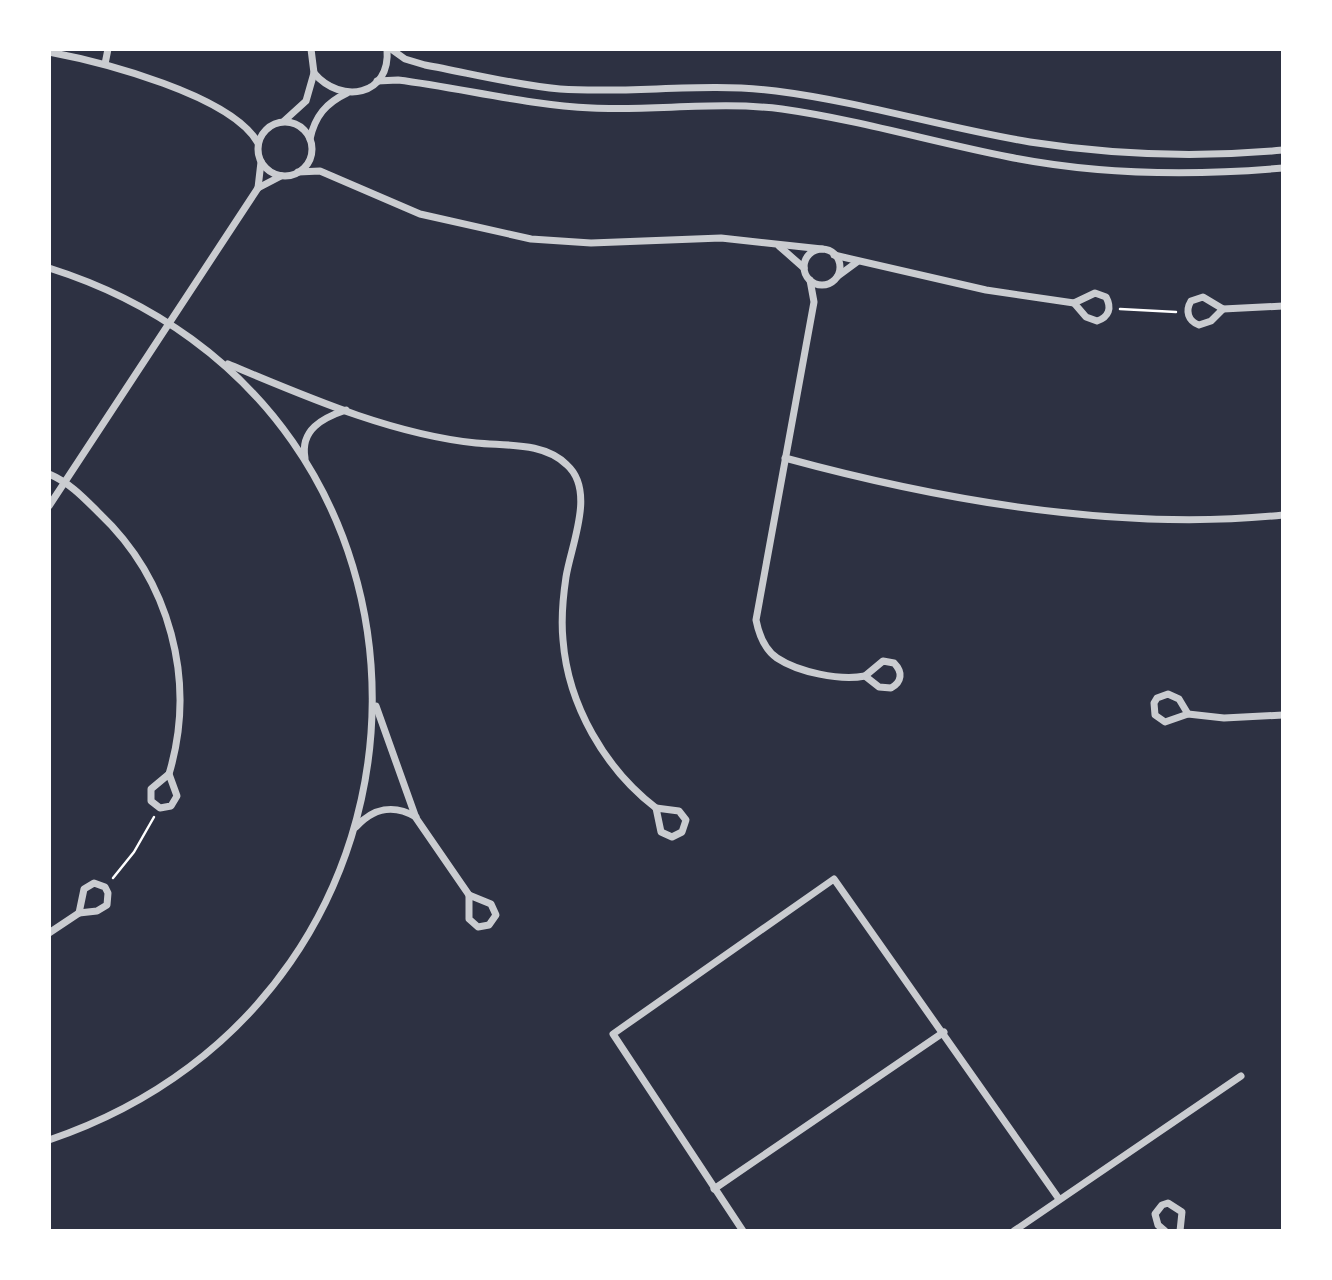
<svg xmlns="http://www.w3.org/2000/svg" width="1332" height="1280" font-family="Karla,sans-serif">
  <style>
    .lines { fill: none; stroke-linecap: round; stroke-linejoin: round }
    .path { stroke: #fff; stroke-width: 2.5 }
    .minor { stroke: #caccd0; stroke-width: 7 }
  </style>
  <rect width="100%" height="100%" fill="#2d3142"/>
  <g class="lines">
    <g class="path">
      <polyline points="1120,309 1176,312"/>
      <polyline points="113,878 134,852 154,817"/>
    </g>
    <g class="minor">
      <path d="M311 49 314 73C341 105 391 96 387 49"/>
      <path d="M391 49 405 59 425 65C469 73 515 85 560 89 632 94 704 82 776 91 862 102 945 128 1030 142 1114 155 1198 158 1283 150"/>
      <path d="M49 52C102 62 231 95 258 143"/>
      <polyline points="105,64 108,49"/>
      <path d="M377 81 398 80C462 88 527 105 592 108 655 111 718 101 782 109 859 120 933 142 1009 157 1099 175 1192 176 1283 168"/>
      <polyline points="284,121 306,101 314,73"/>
      <circle cx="285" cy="149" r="27"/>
      <path d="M310 139C315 116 326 103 347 93"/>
      <polyline points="298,172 320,171 420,214 531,239 591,243 721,238 822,249"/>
      <polyline points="258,188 281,176"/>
      <polyline points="779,246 804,268"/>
      <circle cx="822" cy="267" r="18"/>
      <polyline points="834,255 986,290 1074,303"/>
      <path d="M49 268C484 405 476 996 49 1140"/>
      <polyline points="838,276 857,262"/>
      <path d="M810 280 814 302 756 620C759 635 764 649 777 658 798 672 840 681 865 676"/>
      <path d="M1095 293 1106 297C1112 308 1109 317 1097 321L1086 317 1074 303Z"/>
      <path d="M1203 297 1223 309 1211 321 1199 325C1188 321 1185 311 1191 301Z"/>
      <polyline points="1223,309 1283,306"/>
      <path d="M228 364C307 397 391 434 476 443 507 446 544 442 567 465 596 491 571 545 566 577 563 597 561 620 563 640 568 705 605 769 656 808"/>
      <path d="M305 458C300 430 322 418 346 410"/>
      <path d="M785 458C943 501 1119 532 1283 515"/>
      <path d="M49 474C70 483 83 497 99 513 170 580 197 681 169 774"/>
      <polyline points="49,506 258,188 261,162"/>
      <path d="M883 661 894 663C903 672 902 682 891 688L879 687 865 676Z"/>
      <polygon points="1168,694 1179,699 1188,714 1165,722 1155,715 1154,703 1157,698"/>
      <polyline points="376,706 416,818 469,895"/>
      <polyline points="1188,714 1224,718 1283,715"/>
      <polygon points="169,774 177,796 171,806 160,808 151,801 151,789"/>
      <polygon points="656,808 679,811 686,820 682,832 672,837 661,832"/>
      <path d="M356 827C373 808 394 804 416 817"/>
      <polygon points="94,883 105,887 108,893 107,905 97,911 79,913 84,889"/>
      <polygon points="469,895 491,904 496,915 489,925 478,927 469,919"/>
      <polyline points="49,933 79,913"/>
      <polyline points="714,1189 944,1032"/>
      <polyline points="743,1231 613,1034 834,879 1059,1199"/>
      <polyline points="1014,1231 1241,1076"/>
      <polyline points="1165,1231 1158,1225 1155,1214 1162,1205 1168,1203 1182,1212 1180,1231"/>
    </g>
  </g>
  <rect width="1332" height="1280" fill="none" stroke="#ffffff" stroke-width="102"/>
</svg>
